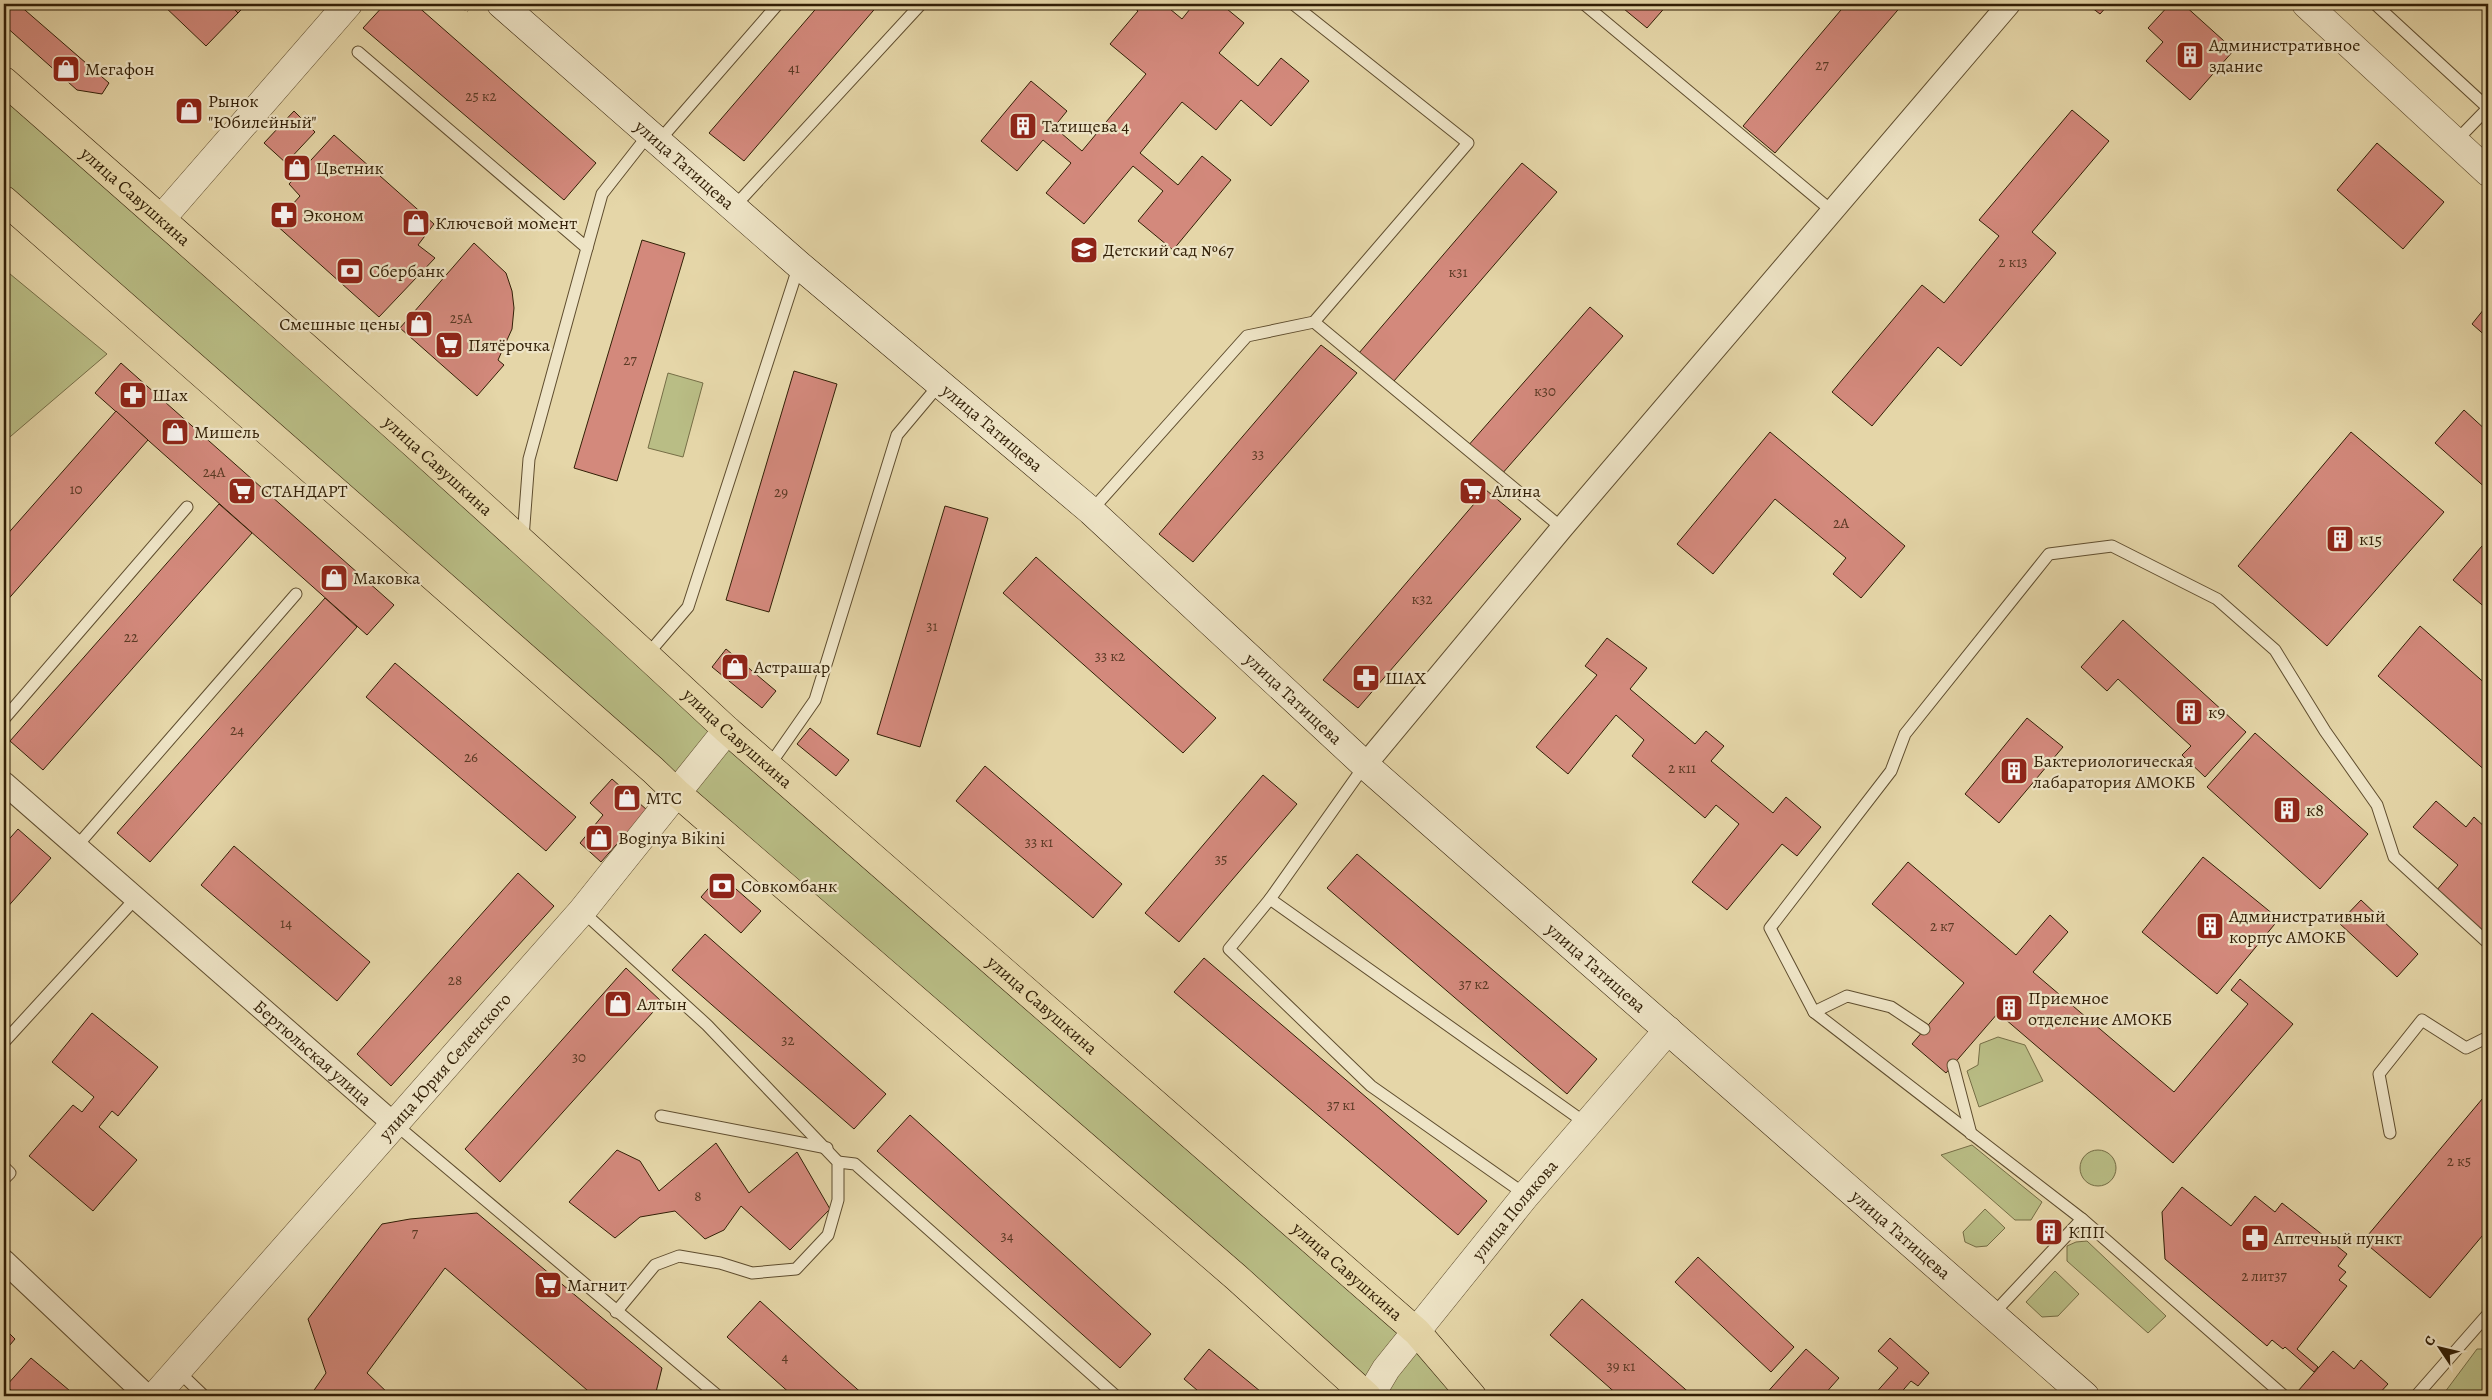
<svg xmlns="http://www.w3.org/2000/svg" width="2492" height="1400" font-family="Alegreya,serif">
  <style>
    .green { fill: #b9bd85; stroke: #766e46 }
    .building { fill: #d3897c; stroke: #321f06 }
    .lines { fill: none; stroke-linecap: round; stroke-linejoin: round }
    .service-casing { stroke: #5f4d2e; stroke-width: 13 }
    .minor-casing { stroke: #5f4d2e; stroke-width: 24 }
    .tertiary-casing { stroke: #5f4d2e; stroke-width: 29 }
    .secondary-casing { stroke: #321f06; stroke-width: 29 }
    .trunk-casing { stroke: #321f06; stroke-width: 29 }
    .path { stroke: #321f06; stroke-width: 3; stroke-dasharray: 1 2.5; stroke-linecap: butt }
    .service { stroke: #eee4c6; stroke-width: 11 }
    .minor { stroke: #eee4c6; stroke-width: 22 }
    .tertiary { stroke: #eee4c6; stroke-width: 28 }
    .secondary { stroke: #eee4c6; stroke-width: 28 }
    .trunk { stroke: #e5d6a8; stroke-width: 28 }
    .labels { text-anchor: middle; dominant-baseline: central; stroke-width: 4.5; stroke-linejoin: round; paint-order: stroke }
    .number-label { font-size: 15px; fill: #5a3a24 }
    .poi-label { font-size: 18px; fill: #321f06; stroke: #eee4c6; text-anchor: start }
    .street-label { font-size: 18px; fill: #321f06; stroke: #eee4c6 }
  </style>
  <rect width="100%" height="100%" fill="#e5d6a8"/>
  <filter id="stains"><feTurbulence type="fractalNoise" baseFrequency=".004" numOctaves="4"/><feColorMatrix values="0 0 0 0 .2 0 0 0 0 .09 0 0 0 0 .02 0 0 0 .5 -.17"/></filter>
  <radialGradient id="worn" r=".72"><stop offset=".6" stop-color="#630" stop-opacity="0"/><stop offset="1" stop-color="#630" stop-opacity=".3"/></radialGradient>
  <g class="green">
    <polygon points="4,81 1472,1396 1367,1396 4,198"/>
    <polygon points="4,269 107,354 4,442"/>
    <polygon points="668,373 703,383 683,457 648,448"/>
    <polygon points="1998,1037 2025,1045 2043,1081 1979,1107 1967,1071 1978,1065 1980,1044"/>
    <polygon points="1972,1145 2042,1202 2031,1220 2015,1220 1941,1155"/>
    <circle cx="2098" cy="1168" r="18"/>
    <polygon points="1985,1209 2005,1228 1987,1246 1976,1247 1965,1242 1963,1232"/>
    <polygon points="2087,1241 2166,1316 2148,1333 2067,1261 2067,1246 2076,1242"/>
    <polygon points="2055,1271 2079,1294 2058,1316 2042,1317 2026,1302"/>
    <polygon points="2477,1349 2488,1349 2488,1396 2442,1396"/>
  </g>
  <g class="building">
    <polygon points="4,4 18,4 109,83 102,94 77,90 4,25"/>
    <polygon points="162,4 229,4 238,13 206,46"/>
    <polygon points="229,4 247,4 238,13"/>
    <polygon points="385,4 415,4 596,163 564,200 363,28"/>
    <polygon points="820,4 879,4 744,161 709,133"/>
    <polygon points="1129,4 1164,4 1182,19 1194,4 1221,4 1244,23 1219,53 1258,86 1281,58 1309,81 1271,126 1241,100 1216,130 1182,102 1140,153 1178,185 1202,156 1231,180 1173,250 1138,221 1163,191 1133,166 1084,224 1046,193 1071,163 1043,140 1017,171 981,141 1031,81 1067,111 1054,127 1082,151 1146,74 1110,44 1138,11"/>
    <polygon points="1618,4 1668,4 1647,28"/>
    <polygon points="1846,4 1903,4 1775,153 1743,126"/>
    <polygon points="2087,4 2109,4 2100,14"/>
    <polygon points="2170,4 2183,4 2234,50 2190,100 2146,61 2163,42 2148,28"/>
    <polygon points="2072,110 2109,141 2032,232 2056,253 1961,366 1938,347 1872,426 1832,392 1922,285 1944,303 1999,236 1979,220"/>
    <polygon points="294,111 315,132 286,163 264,143"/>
    <polygon points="334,135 434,224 418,245 435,258 379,317 275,224 300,196 289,184"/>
    <polygon points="2377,143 2444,202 2403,249 2337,190"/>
    <polygon points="1522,163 1557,192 1394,381 1359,353"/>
    <polygon points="642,240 685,253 617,481 574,468"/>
    <polygon points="474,243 506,273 512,291 514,308 512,329 498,360 504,365 477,396 400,328"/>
    <polygon points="2488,304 2488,338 2472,324"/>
    <polygon points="1590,307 1623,336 1501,475 1467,447"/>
    <polygon points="1321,345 1357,373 1193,562 1159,534"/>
    <polygon points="121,363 394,605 367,635 95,393"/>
    <polygon points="794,371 837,384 769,612 726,600"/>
    <polygon points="2464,410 2488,432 2488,490 2435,443"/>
    <polygon points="116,411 148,440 4,604 4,538"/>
    <polygon points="1770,432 1905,546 1861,598 1833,574 1846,558 1775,499 1713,574 1677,544"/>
    <polygon points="2351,432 2444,512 2327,646 2238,566"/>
    <polygon points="1486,490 1521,519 1358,708 1323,680"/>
    <polygon points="219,504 252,533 43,770 10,741"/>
    <polygon points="945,506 988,518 920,747 877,734"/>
    <polygon points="2482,546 2488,551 2488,610 2453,580"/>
    <polygon points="1036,557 1216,718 1183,753 1003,593"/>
    <polygon points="325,598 357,627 150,862 117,833"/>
    <polygon points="2123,620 2246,732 2205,777 2182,755 2191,746 2118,679 2107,691 2081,667"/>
    <polygon points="2420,626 2488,686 2488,773 2378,676"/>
    <polygon points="1607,638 1647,668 1630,689 1695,744 1706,731 1724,746 1711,761 1773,813 1786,797 1821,827 1797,856 1782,844 1727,910 1692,882 1739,824 1716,805 1705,818 1632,756 1644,740 1616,715 1568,774 1536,747 1597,675 1585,666"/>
    <polygon points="726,649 776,691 762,708 712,667"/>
    <polygon points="395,663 576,817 546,851 366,697"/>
    <polygon points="2027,718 2063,747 1999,823 1965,794"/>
    <polygon points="810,728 849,760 836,776 797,744"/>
    <polygon points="2255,733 2368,834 2320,889 2207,787"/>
    <polygon points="985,766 1122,884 1093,918 956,801"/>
    <polygon points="1263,775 1297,804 1179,942 1145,913"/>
    <polygon points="612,779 647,810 601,862 580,843 603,815 590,803"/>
    <polygon points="2436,801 2466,827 2474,817 2488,830 2488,935 2436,891 2458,865 2413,827"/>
    <polygon points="18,829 51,858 4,911 4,845"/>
    <polygon points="234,846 370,962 337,1001 201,885"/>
    <polygon points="1357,854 1597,1059 1567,1094 1327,888"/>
    <polygon points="2203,857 2279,919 2217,994 2142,932"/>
    <polygon points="1908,862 2016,955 2050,915 2068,932 2033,972 2174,1092 2248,1004 2231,990 2240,979 2293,1024 2173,1163 1998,1013 1946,1073 1912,1044 1964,983 1872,904"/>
    <polygon points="518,873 554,906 391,1086 357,1054"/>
    <polygon points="720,875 761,911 741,933 701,897"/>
    <polygon points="2361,900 2418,954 2397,977 2339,923"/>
    <polygon points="705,934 886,1094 854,1129 672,970"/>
    <polygon points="1204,958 1487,1201 1458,1235 1174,992"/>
    <polygon points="626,968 662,1002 500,1182 465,1149"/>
    <polygon points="92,1013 158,1067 118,1116 112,1111 99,1127 137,1160 93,1211 29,1156 73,1105 82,1112 94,1097 52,1062"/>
    <polygon points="2488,1092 2488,1229 2430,1298 2363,1241"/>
    <polygon points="910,1115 1151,1334 1120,1368 877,1151"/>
    <polygon points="716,1143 749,1193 797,1152 830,1209 790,1250 741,1206 724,1230 705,1239 675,1211 640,1217 615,1238 569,1202 617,1150 640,1161 659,1191"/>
    <polygon points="2182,1187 2231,1226 2255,1196 2275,1212 2282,1203 2347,1254 2338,1266 2346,1272 2339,1280 2347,1286 2297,1349 2318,1367 2314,1372 2285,1347 2283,1349 2272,1340 2267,1346 2165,1259 2162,1212"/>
    <polygon points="477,1213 662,1368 655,1396 594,1396 445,1268 367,1373 391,1396 310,1396 326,1373 308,1319 382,1224 410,1219"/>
    <polygon points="2048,1220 2061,1231 2049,1244 2037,1233"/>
    <polygon points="1698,1257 1794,1347 1771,1372 1675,1282"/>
    <polygon points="1582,1299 1693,1396 1619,1396 1550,1335"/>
    <polygon points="760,1301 839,1373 865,1396 793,1396 727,1337"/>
    <polygon points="4,1328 15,1339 4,1352"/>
    <polygon points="1890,1338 1929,1373 1918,1386 1911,1381 1898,1396 1873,1396 1898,1368 1878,1351"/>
    <polygon points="1209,1349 1266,1396 1204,1396 1184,1379"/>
    <polygon points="1806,1349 1839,1378 1823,1396 1764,1396"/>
    <polygon points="2333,1351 2354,1369 2361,1360 2388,1384 2377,1396 2304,1396 2298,1391"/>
    <polygon points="31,1358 76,1396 18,1396 6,1386"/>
  </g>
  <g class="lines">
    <defs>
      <g id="service">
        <polyline points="1584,4 1832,211"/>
        <polyline points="2375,4 2488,108 2455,142"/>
        <polyline points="358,52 587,248 602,194 649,134"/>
        <polyline points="658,142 778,4"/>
        <polyline points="733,208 921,4"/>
        <polyline points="1314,322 1562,528"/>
        <polyline points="1091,511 1247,336 1314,322 1468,143 1293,4"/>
        <polyline points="523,538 529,459 587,248"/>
        <polyline points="647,655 688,607 799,265"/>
        <polyline points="4,719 187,507"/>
        <polyline points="1365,765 1270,899 1229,949 1371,1086 1526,1195"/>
        <polyline points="769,766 815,700 897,435 939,385"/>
        <polyline points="77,846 296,594"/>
        <polyline points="1270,899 1587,1124"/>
        <polyline points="582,911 707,1025 838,1162 838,1200 828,1235 796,1269 752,1273 720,1263 679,1256 655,1265 616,1312"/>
        <polyline points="1814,1012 1847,996 1891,1007 1924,1029"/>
        <polyline points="4,1042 136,898"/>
        <polyline points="1953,1065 1971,1134"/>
        <polyline points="661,1116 827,1148"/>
        <polyline points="395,1124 718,1396"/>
        <polyline points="2390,1133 2379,1074 2422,1020 2466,1048 2488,1037"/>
        <polyline points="838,1162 855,1164 1116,1396"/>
        <polyline points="4,1167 10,1173 4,1179"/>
        <polyline points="2082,1219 2284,1396"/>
        <polyline points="1992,1315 2082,1219 1814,1012 1770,928 1891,771 1905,734 2049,554 2112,546 2217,599 2275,650 2325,731 2377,805 2394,857 2488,943"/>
        <polyline points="177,1370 204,1396"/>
        <polyline points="2416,1396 2488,1314"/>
      </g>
      <g id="minor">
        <polyline points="1365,765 1562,528 2009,4"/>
        <path id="s1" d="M4 783 394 1124"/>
        <polyline points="4,1261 147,1396"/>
      </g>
      <g id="tertiary">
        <polyline points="2306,4 2488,172"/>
        <polyline points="161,219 348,4"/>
        <path id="s2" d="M155 1396 582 911 727 730"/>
        <path id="s3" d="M1370 1396 1386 1369 1526 1195 1668 1030"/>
      </g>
      <g id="secondary">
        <path id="s4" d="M501 4 799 265 1091 511 1365 765 2085 1396"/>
      </g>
      <g id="trunk">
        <path id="s5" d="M4 81C247 294 490 509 727 730L1417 1332 1472 1396"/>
        <polyline points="4,200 653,770 677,793 1236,1277 1367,1396"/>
      </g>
    </defs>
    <use href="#service" class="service-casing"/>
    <use href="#minor" class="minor-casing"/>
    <use href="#tertiary" class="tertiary-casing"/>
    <use href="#secondary" class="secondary-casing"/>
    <use href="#trunk" class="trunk-casing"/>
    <polyline class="path" points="460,4 468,11"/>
    <use href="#service" class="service"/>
    <use href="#minor" class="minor"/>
    <use href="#tertiary" class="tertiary"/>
    <use href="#secondary" class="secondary"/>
    <use href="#trunk" class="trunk"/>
  </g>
  <defs>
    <symbol id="building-square" viewBox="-11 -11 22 22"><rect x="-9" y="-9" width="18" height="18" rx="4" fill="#8f2418" stroke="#eee4c6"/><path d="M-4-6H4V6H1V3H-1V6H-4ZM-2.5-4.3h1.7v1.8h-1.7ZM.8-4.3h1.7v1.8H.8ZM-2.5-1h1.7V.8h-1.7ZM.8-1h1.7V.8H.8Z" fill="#fff"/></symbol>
    <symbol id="shop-square" viewBox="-11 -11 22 22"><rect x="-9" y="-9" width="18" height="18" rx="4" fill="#8f2418" stroke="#eee4c6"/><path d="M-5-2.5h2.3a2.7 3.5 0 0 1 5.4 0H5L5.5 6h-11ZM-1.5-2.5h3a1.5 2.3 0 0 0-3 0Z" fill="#fff"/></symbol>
    <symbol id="pharmacy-square" viewBox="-11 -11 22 22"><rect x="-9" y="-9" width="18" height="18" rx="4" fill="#8f2418" stroke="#eee4c6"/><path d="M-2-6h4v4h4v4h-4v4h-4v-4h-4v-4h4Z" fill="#fff"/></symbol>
    <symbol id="school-square" viewBox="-11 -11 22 22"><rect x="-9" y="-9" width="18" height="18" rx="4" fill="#8f2418" stroke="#eee4c6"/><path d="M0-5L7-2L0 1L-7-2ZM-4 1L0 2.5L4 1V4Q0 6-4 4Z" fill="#fff"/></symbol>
    <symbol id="bank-square" viewBox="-11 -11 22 22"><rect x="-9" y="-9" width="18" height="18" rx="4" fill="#8f2418" stroke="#eee4c6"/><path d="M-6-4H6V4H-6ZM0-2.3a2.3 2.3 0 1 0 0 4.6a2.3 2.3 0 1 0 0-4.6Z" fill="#fff"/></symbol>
    <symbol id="supermarket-square" viewBox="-11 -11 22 22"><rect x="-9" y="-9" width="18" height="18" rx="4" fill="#8f2418" stroke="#eee4c6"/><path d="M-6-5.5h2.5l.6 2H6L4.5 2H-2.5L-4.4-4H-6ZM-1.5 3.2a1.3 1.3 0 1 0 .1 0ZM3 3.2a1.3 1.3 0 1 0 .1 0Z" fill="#fff"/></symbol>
  </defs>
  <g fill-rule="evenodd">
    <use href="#building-square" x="2174" y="39" width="32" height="32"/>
    <use href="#shop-square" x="50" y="53" width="32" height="32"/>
    <use href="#shop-square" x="173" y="95" width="32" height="32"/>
    <use href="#building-square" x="1007" y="110" width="32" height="32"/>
    <use href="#shop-square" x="281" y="152" width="32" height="32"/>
    <use href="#pharmacy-square" x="268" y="199" width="32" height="32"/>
    <use href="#shop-square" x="400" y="207" width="32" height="32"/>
    <use href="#school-square" x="1068" y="234" width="32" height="32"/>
    <use href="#bank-square" x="334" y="255" width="32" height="32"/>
    <use href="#shop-square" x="403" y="308" width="32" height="32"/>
    <use href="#supermarket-square" x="433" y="329" width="32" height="32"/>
    <use href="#pharmacy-square" x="117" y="379" width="32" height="32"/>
    <use href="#shop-square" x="159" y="416" width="32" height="32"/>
    <use href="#supermarket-square" x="226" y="475" width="32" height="32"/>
    <use href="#supermarket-square" x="1457" y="475" width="32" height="32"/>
    <use href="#building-square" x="2324" y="523" width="32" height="32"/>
    <use href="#shop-square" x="318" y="562" width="32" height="32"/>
    <use href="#shop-square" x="719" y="651" width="32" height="32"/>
    <use href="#pharmacy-square" x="1350" y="662" width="32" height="32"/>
    <use href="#building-square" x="2173" y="696" width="32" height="32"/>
    <use href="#building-square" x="1998" y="755" width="32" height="32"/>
    <use href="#shop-square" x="611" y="782" width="32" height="32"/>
    <use href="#building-square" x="2271" y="794" width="32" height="32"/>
    <use href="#shop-square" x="583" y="822" width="32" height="32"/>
    <use href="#bank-square" x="706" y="870" width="32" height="32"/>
    <use href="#building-square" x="2194" y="910" width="32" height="32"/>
    <use href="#shop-square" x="602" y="988" width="32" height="32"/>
    <use href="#building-square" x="1993" y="992" width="32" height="32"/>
    <use href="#building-square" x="2033" y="1216" width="32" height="32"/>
    <use href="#pharmacy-square" x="2239" y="1222" width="32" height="32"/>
    <use href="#supermarket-square" x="532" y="1269" width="32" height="32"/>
  </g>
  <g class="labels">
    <g class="number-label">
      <text x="1822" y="65">27</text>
      <text x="794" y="68">41</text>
      <text x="481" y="96">25 к2</text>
      <text x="2013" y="262">2 к13</text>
      <text x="1458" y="272">к31</text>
      <text x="461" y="318">25А</text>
      <text x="630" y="360">27</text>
      <text x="1545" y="391">к30</text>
      <text x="1258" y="454">33</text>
      <text x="214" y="472">24А</text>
      <text x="76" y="489">10</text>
      <text x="781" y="492">29</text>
      <text x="1841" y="523">2А</text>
      <text x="1422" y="599">к32</text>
      <text x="932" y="626">31</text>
      <text x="131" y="637">22</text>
      <text x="1110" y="656">33 к2</text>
      <text x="237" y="730">24</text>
      <text x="471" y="757">26</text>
      <text x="1682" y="768">2 к11</text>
      <text x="1039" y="842">33 к1</text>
      <text x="1221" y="859">35</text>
      <text x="286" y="923">14</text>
      <text x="1942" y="926">2 к7</text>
      <text x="455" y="980">28</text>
      <text x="1474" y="984">37 к2</text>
      <text x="788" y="1040">32</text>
      <text x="579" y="1057">30</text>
      <text x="1341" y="1105">37 к1</text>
      <text x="2459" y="1161">2 к5</text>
      <text x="698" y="1196">8</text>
      <text x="415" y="1233">7</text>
      <text x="1007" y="1236">34</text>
      <text x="2264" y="1276">2 лит37</text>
      <text x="785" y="1357">4</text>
      <text x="1621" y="1366">39 к1</text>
    </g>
    <g class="poi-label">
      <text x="2209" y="45">Административное<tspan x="2209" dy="21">здание</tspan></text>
      <text x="85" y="69">Мегафон</text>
      <text x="208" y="101">Рынок<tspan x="208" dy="21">"Юбилейный"</tspan></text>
      <text x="1042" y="126">Татищева 4</text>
      <text x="316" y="168">Цветник</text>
      <text x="303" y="215">Эконом</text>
      <text x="435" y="223">Ключевой момент</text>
      <text x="1103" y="250">Детский сад №67</text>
      <text x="369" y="271">Сбербанк</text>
      <text x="400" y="324" text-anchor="end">Смешные цены</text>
      <text x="468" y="345">Пятёрочка</text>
      <text x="152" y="395">Шах</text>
      <text x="194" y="432">Мишель</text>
      <text x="261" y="491">СТАНДАРТ</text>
      <text x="1492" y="491">Алина</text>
      <text x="2359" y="539">к15</text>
      <text x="353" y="578">Маковка</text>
      <text x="754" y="667">Астрашар</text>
      <text x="1385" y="678">ШАХ</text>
      <text x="2208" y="712">к9</text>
      <text x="2033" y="761">Бактериологическая<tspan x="2033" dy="21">лабаратория АМОКБ</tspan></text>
      <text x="646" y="798">МТС</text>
      <text x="2306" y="810">к8</text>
      <text x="618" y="838">Boginya Bikini</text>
      <text x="741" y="886">Совкомбанк</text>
      <text x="2229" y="916">Административный<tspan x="2229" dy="21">корпус АМОКБ</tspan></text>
      <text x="2028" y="998">Приемное<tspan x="2028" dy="21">отделение АМОКБ</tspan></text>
      <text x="637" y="1004">Алтын</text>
      <text x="2068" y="1232">КПП</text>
      <text x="2274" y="1238">Аптечный пункт</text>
      <text x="567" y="1285">Магнит</text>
    </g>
    <g class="street-label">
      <text stroke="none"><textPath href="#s4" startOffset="244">улица Татищева</textPath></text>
      <text stroke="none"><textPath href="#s5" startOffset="175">улица Савушкина</textPath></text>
      <text stroke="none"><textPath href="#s4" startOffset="649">улица Татищева</textPath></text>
      <text stroke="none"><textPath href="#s5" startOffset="580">улица Савушкина</textPath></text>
      <text stroke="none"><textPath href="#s4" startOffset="1054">улица Татищева</textPath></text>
      <text stroke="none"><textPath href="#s5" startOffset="985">улица Савушкина</textPath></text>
      <text stroke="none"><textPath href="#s4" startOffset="1459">улица Татищева</textPath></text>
      <text stroke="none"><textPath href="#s5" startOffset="1390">улица Савушкина</textPath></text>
      <text stroke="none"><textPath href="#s1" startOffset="410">Бертюльская улица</textPath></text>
      <text stroke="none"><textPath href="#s2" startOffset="439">улица Юрия Селенского</textPath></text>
      <text stroke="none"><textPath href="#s3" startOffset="236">улица Полякова</textPath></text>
      <text stroke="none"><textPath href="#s4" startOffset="1864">улица Татищева</textPath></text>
      <text stroke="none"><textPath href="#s5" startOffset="1795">улица Савушкина</textPath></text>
    </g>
  </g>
  <rect width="2492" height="1400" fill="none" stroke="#e5d6a8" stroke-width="20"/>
  <rect x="5" y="5" width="2482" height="1390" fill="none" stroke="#321f06" stroke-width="2.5"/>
  <rect x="10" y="10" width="2472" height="1380" fill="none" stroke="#321f06"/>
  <g transform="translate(2440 1348) rotate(305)" stroke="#eee4c6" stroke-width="4" paint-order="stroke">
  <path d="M0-4L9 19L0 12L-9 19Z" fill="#321f06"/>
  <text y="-8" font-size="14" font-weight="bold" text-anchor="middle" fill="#321f06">С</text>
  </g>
  <rect width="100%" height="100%" filter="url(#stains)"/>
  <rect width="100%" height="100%" fill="url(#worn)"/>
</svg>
